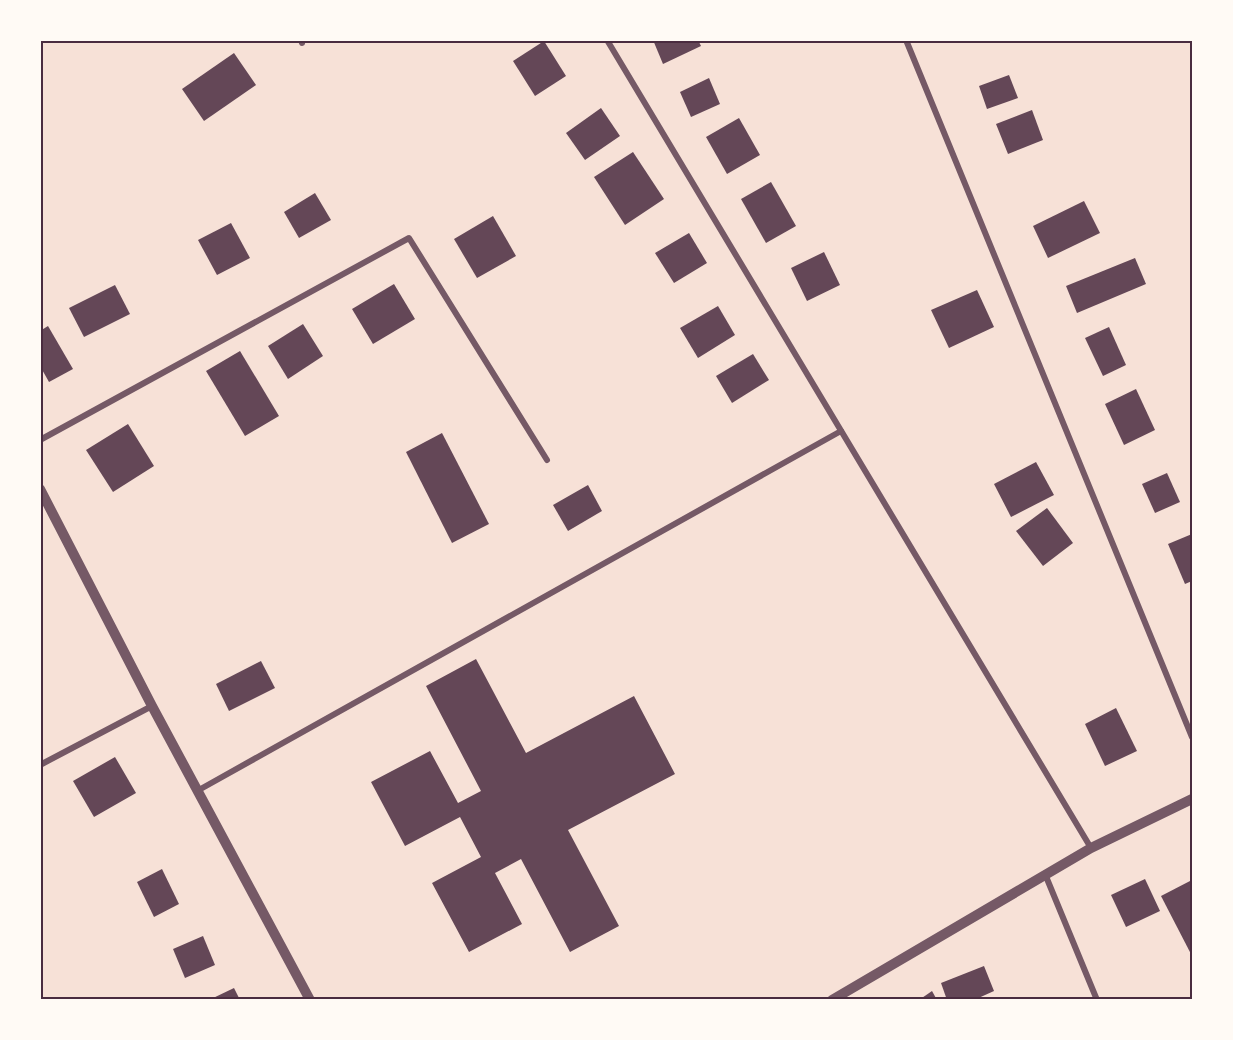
<svg xmlns="http://www.w3.org/2000/svg" width="1233" height="1040" font-family="Arial,sans-serif">
  <style>
    .building { fill: #644757 }
    .lines { fill: none; stroke-linecap: round; stroke-linejoin: round }
    .minor { stroke: #755966; stroke-width: 6 }
    .tertiary { stroke: #755966; stroke-width: 10 }
    .neatline { fill: none; stroke: #4a2c40; stroke-width: 2 }
  </style>
  <rect width="100%" height="100%" fill="#f7e1d7"/>
  <g class="building">
    <polygon points="653,40 698,40 701,46 663,64"/>
    <polygon points="544,41 566,76 535,96 513,61"/>
    <polygon points="234,53 256,85 204,121 182,89"/>
    <polygon points="1009,75 1018,98 987,109 979,86"/>
    <polygon points="709,78 720,104 691,117 680,92"/>
    <polygon points="601,108 620,136 585,160 566,133"/>
    <polygon points="1032,110 1043,140 1008,154 996,124"/>
    <polygon points="739,118 760,155 727,174 706,137"/>
    <polygon points="633,152 664,199 625,225 594,177"/>
    <polygon points="771,182 796,226 766,243 741,199"/>
    <polygon points="315,193 331,220 299,238 284,212"/>
    <polygon points="1084,201 1100,233 1048,258 1033,226"/>
    <polygon points="493,216 516,256 477,278 454,239"/>
    <polygon points="231,223 250,258 217,275 198,240"/>
    <polygon points="689,233 707,263 674,283 655,253"/>
    <polygon points="824,252 840,285 807,301 791,268"/>
    <polygon points="1135,258 1146,284 1077,313 1066,286"/>
    <polygon points="394,284 415,319 373,344 352,309"/>
    <polygon points="115,285 130,314 84,337 69,308"/>
    <polygon points="977,290 994,327 949,348 931,310"/>
    <polygon points="718,306 735,335 698,358 680,328"/>
    <polygon points="303,324 323,356 288,379 268,346"/>
    <polygon points="48,326 73,369 49,382 40,366 40,331"/>
    <polygon points="1109,327 1126,365 1103,376 1085,338"/>
    <polygon points="240,351 279,416 245,436 206,371"/>
    <polygon points="753,354 769,380 732,403 716,376"/>
    <polygon points="1136,389 1155,430 1124,445 1105,404"/>
    <polygon points="128,424 154,466 113,492 86,450"/>
    <polygon points="442,433 489,524 452,543 406,452"/>
    <polygon points="1036,462 1054,495 1011,517 994,484"/>
    <polygon points="1167,473 1180,502 1155,513 1142,484"/>
    <polygon points="588,485 602,511 568,531 553,505"/>
    <polygon points="1047,508 1073,543 1043,566 1016,531"/>
    <polygon points="1192,534 1192,581 1185,584 1168,544"/>
    <polygon points="476,659 526,753 634,696 675,774 568,830 619,926 570,952 521,859 495,873 522,924 469,952 432,883 481,857 460,817 405,846 371,782 430,751 458,803 481,791 426,686"/>
    <polygon points="261,661 275,688 229,711 216,684"/>
    <polygon points="1116,708 1137,751 1105,766 1085,724"/>
    <polygon points="115,757 136,793 94,817 73,781"/>
    <polygon points="162,869 179,904 154,917 137,882"/>
    <polygon points="1145,879 1160,911 1126,927 1111,895"/>
    <polygon points="1190,881 1192,887 1192,956 1161,896"/>
    <polygon points="203,936 215,965 185,978 173,949"/>
    <polygon points="984,966 994,991 974,1000 947,1000 941,983"/>
    <polygon points="234,988 240,1000 209,1000"/>
    <polygon points="932,991 937,1000 919,1000"/>
  </g>
  <g class="lines">
    <g class="minor">
      <polyline points="301,40 302,43"/>
      <polyline points="607,40 1091,848"/>
      <polyline points="906,40 1192,737"/>
      <polyline points="40,440 409,238 547,460"/>
      <polyline points="40,765 152,706"/>
      <polyline points="197,791 841,431"/>
      <polyline points="1045,874 1097,1000"/>
    </g>
    <g class="tertiary">
      <polyline points="40,489 152,706 310,1000"/>
      <polyline points="832,1000 1091,848 1192,799"/>
    </g>
  </g>
  <rect width="1233" height="1040" fill="none" stroke="#fffaf5" stroke-width="84"/>
  <rect x="42" y="42" width="1149" height="956" class="neatline"/>
</svg>
